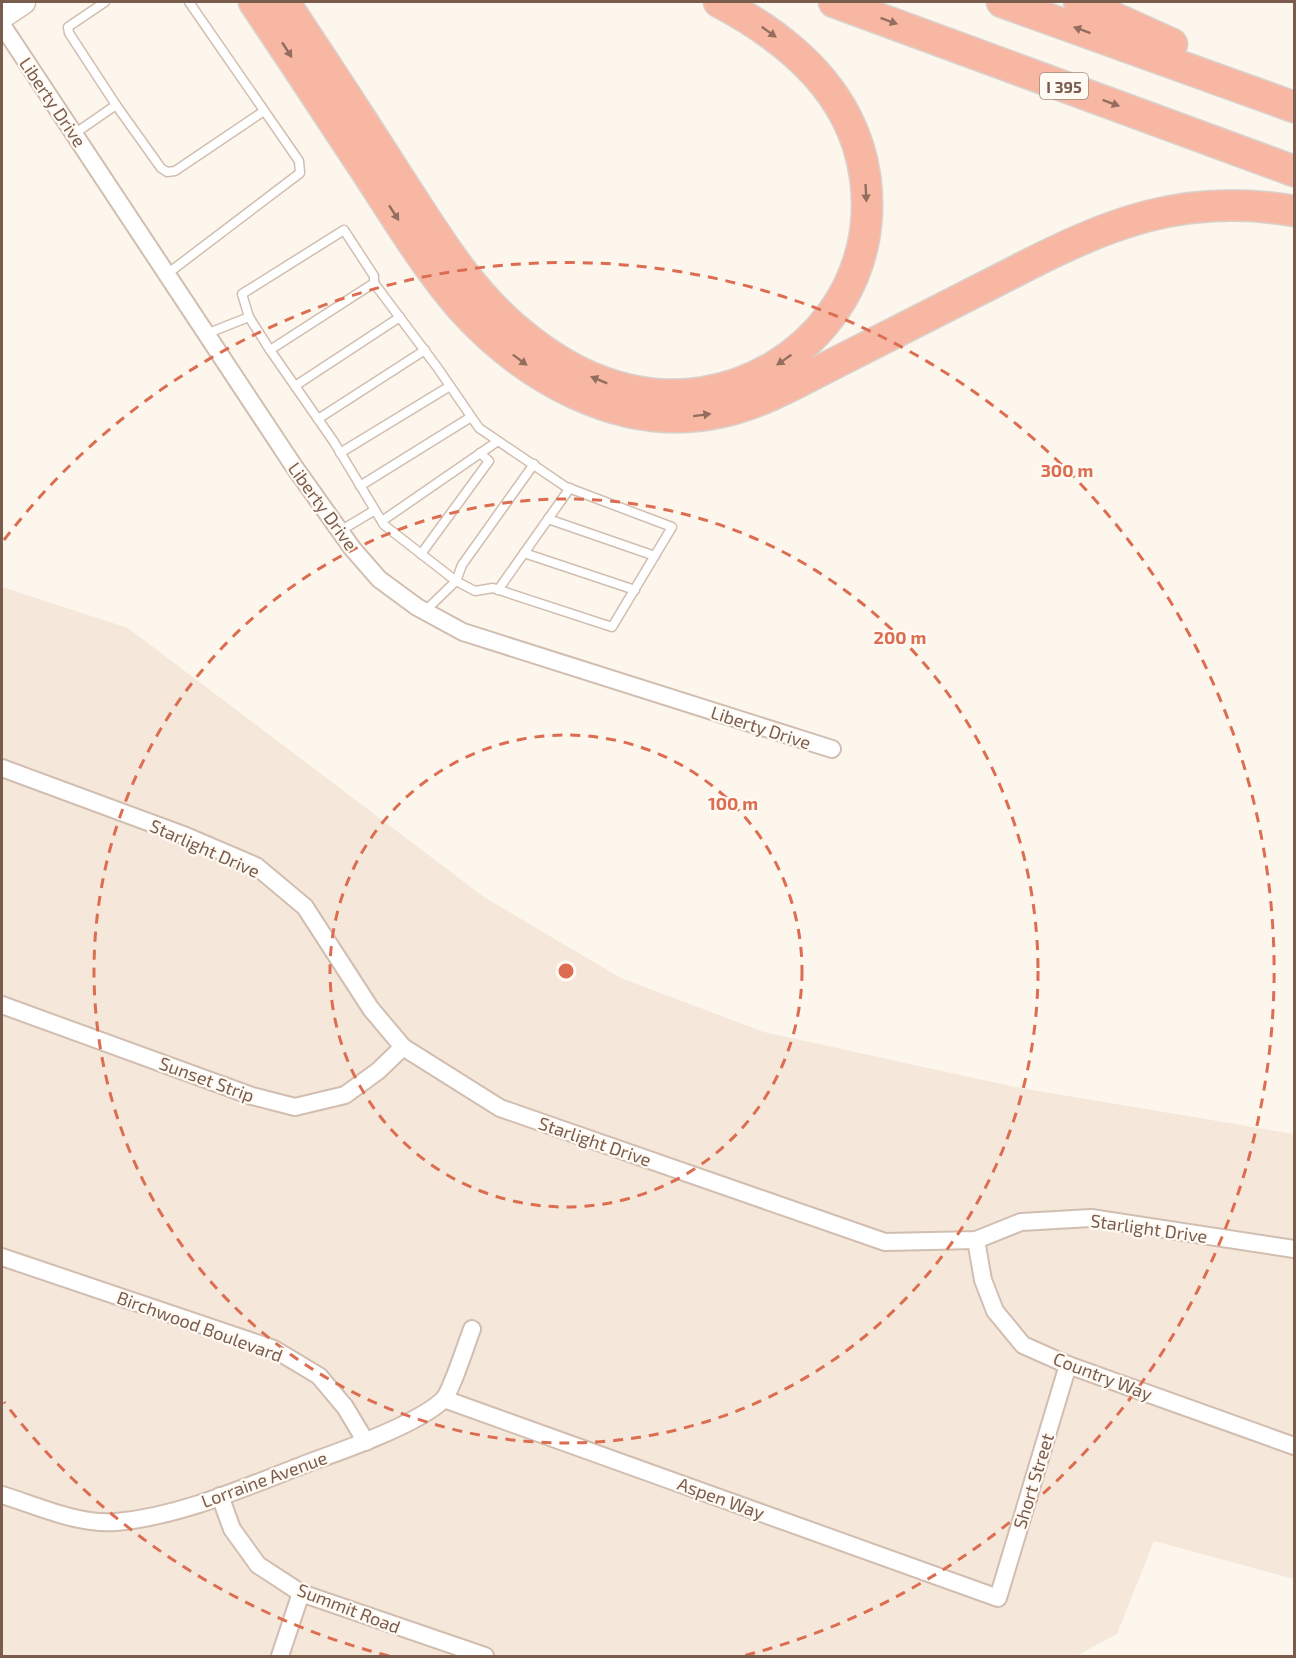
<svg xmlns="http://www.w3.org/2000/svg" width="1296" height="1658" font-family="'Exo 2',sans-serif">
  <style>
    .residential { fill: #f5e8da }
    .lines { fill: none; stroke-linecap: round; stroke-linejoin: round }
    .lane-casing { stroke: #d1beb0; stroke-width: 11 }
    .street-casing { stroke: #d1beb0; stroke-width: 20 }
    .secondary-casing { stroke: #d6c0b0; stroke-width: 27 }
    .highway-casing { stroke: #dad1cd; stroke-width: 33 }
    .lane { stroke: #fff; stroke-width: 8 }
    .street { stroke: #fff; stroke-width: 16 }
    .secondary { stroke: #fff; stroke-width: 24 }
    .highway { stroke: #f7b7a3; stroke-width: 30 }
    .oneway { fill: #936e5e }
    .ring { fill: none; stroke: #dc6d51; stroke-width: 3; stroke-dasharray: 10 8 }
    .labels { text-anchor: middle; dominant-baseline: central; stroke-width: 4.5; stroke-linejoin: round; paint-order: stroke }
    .shield { fill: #fffaf3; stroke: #a28b7f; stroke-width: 1.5 }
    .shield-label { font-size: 16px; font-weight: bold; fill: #7a5c4d }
    .street-label { font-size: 18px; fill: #7a5c4d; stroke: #fffaf3 }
    .centre { fill: #dc6d51; stroke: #fffaf3; stroke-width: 3 }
    .ring-label { font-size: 18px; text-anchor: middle; font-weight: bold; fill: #dc6d51; stroke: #fffaf3; stroke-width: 4.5; stroke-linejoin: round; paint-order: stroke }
  </style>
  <rect width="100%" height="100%" fill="#fdf6ec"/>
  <polygon class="residential" points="2,587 128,628 484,897 621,978 764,1032 1015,1087 1294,1134 1294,1579 1154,1541 1117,1634 1076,1656 2,1656"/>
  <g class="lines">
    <defs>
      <g id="lane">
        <polyline points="105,2 68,27 69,33 116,105"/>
        <polyline points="74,134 116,105 161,168 167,172 175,171 264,111"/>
        <polyline points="167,274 300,173 299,161 189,2"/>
        <polyline points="249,317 242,294 344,230 374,276 374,283"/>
        <polyline points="206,334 249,317 270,350"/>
        <polyline points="295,386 400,317"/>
        <polyline points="318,419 425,350"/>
        <polyline points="340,453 450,386"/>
        <polyline points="360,486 471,417"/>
        <polyline points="548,519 655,556"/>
        <polyline points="382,521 498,441"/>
        <polyline points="340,531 375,510"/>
        <polyline points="524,553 635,590"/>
        <polyline points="421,554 489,461 480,453"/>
        <polyline points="498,590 570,488"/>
        <polyline points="425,611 456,581 475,591 493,588 612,627 672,527 566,487 479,428 437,367 374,283 270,350 334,442 384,525 456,581 462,565 534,464"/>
      </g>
      <g id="street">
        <polyline points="2,25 293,465 352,548 379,579 417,607 463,632 832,749"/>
        <polyline points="2,768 186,836 256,866 305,907 371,1009 403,1047 500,1108 885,1242 976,1240 1021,1222 1091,1218 1294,1249"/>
        <polyline points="2,1005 252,1096 295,1107 345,1095 378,1071 403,1047"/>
        <polyline points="976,1240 983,1280 995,1311 1023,1345 1068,1365 1294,1446"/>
        <polyline points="2,1257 274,1349 319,1376 345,1407 366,1442"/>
        <polyline points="444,1399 998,1598 1068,1365"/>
        <path d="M2 1495C38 1506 78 1525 116 1522 184 1516 252 1484 316 1460 350 1448 417 1424 443 1400 451 1392 467 1342 472 1329"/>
        <polyline points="220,1496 232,1529 258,1565 301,1593 485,1656"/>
        <polyline points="280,1656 301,1593"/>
      </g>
      <polyline id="secondary" points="2,16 23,2"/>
      <g id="highway">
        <path d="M254 2C291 57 328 113 364 168 395 215 424 264 460 306 524 378 623 435 722 412 766 402 805 378 845 358 901 330 956 301 1012 273 1108 223 1184 192 1294 211"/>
        <path d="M284 2C322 59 360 117 397 175 436 235 471 296 529 340 557 362 591 381 626 389 730 415 840 350 863 244 872 201 866 154 845 115 818 64 770 29 719 2"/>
        <polyline points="834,2 1294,171"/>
        <polyline points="1002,2 1294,107"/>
        <polyline points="1079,2 1172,44"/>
      </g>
    </defs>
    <use href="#lane" class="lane-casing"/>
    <use href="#street" class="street-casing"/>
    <use href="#secondary" class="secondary-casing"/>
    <use href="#highway" class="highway-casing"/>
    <use href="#lane" class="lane"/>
    <use href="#street" class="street"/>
    <use href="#secondary" class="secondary"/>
    <use href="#highway" class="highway"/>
  </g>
  <defs><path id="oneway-solid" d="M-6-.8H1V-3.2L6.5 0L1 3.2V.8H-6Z" transform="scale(1.5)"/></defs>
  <g class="oneway">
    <use href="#oneway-solid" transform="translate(889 21) rotate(20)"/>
    <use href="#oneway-solid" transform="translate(1082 30) rotate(-160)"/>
    <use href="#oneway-solid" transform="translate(769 32) rotate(36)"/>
    <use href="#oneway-solid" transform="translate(287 50) rotate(57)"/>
    <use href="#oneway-solid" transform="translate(1111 103) rotate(20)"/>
    <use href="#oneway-solid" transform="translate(866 193) rotate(87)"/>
    <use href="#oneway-solid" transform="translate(394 213) rotate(57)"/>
    <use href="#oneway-solid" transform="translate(520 360) rotate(37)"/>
    <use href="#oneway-solid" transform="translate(784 360) rotate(145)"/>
    <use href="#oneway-solid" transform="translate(599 380) rotate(-158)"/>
    <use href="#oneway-solid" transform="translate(702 415) rotate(-7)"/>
  </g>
  <g class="ring">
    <circle cx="566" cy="971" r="236"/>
    <circle cx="566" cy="971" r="472"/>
    <path d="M389 1656A708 708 0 0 1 4 1402M4 540A708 708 0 1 1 743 1656"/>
  </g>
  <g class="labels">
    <rect class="shield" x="1040" y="73" width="48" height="26" rx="4.5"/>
    <g class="shield-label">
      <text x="1064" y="86">I 395</text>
    </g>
    <g class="street-label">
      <text transform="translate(53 102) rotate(56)">Liberty Drive</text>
      <text transform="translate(323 506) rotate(54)">Liberty Drive</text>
      <text transform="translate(761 727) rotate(18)">Liberty Drive</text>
      <text transform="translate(205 848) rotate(24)">Starlight Drive</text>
      <text transform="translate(207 1079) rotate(20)">Sunset Strip</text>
      <text transform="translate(595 1141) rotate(19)">Starlight Drive</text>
      <text transform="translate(1149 1228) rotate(8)">Starlight Drive</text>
      <text transform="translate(200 1326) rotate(20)">Birchwood Boulevard</text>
      <text transform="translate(1103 1376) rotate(21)">Country Way</text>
      <text transform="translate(264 1479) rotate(-20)">Lorraine Avenue</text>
      <text transform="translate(1033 1481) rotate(-73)">Short Street</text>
      <text transform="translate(721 1498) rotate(20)">Aspen Way</text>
      <text transform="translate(349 1608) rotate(21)">Summit Road</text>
    </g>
  </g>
  <circle cx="566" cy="971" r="9" class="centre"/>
  <g class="ring-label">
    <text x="1067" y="477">300 m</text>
    <text x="900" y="644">200 m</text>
    <text x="733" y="810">100 m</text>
  </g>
  <rect width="1296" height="1658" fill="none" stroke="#7a5c4d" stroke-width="6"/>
</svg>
